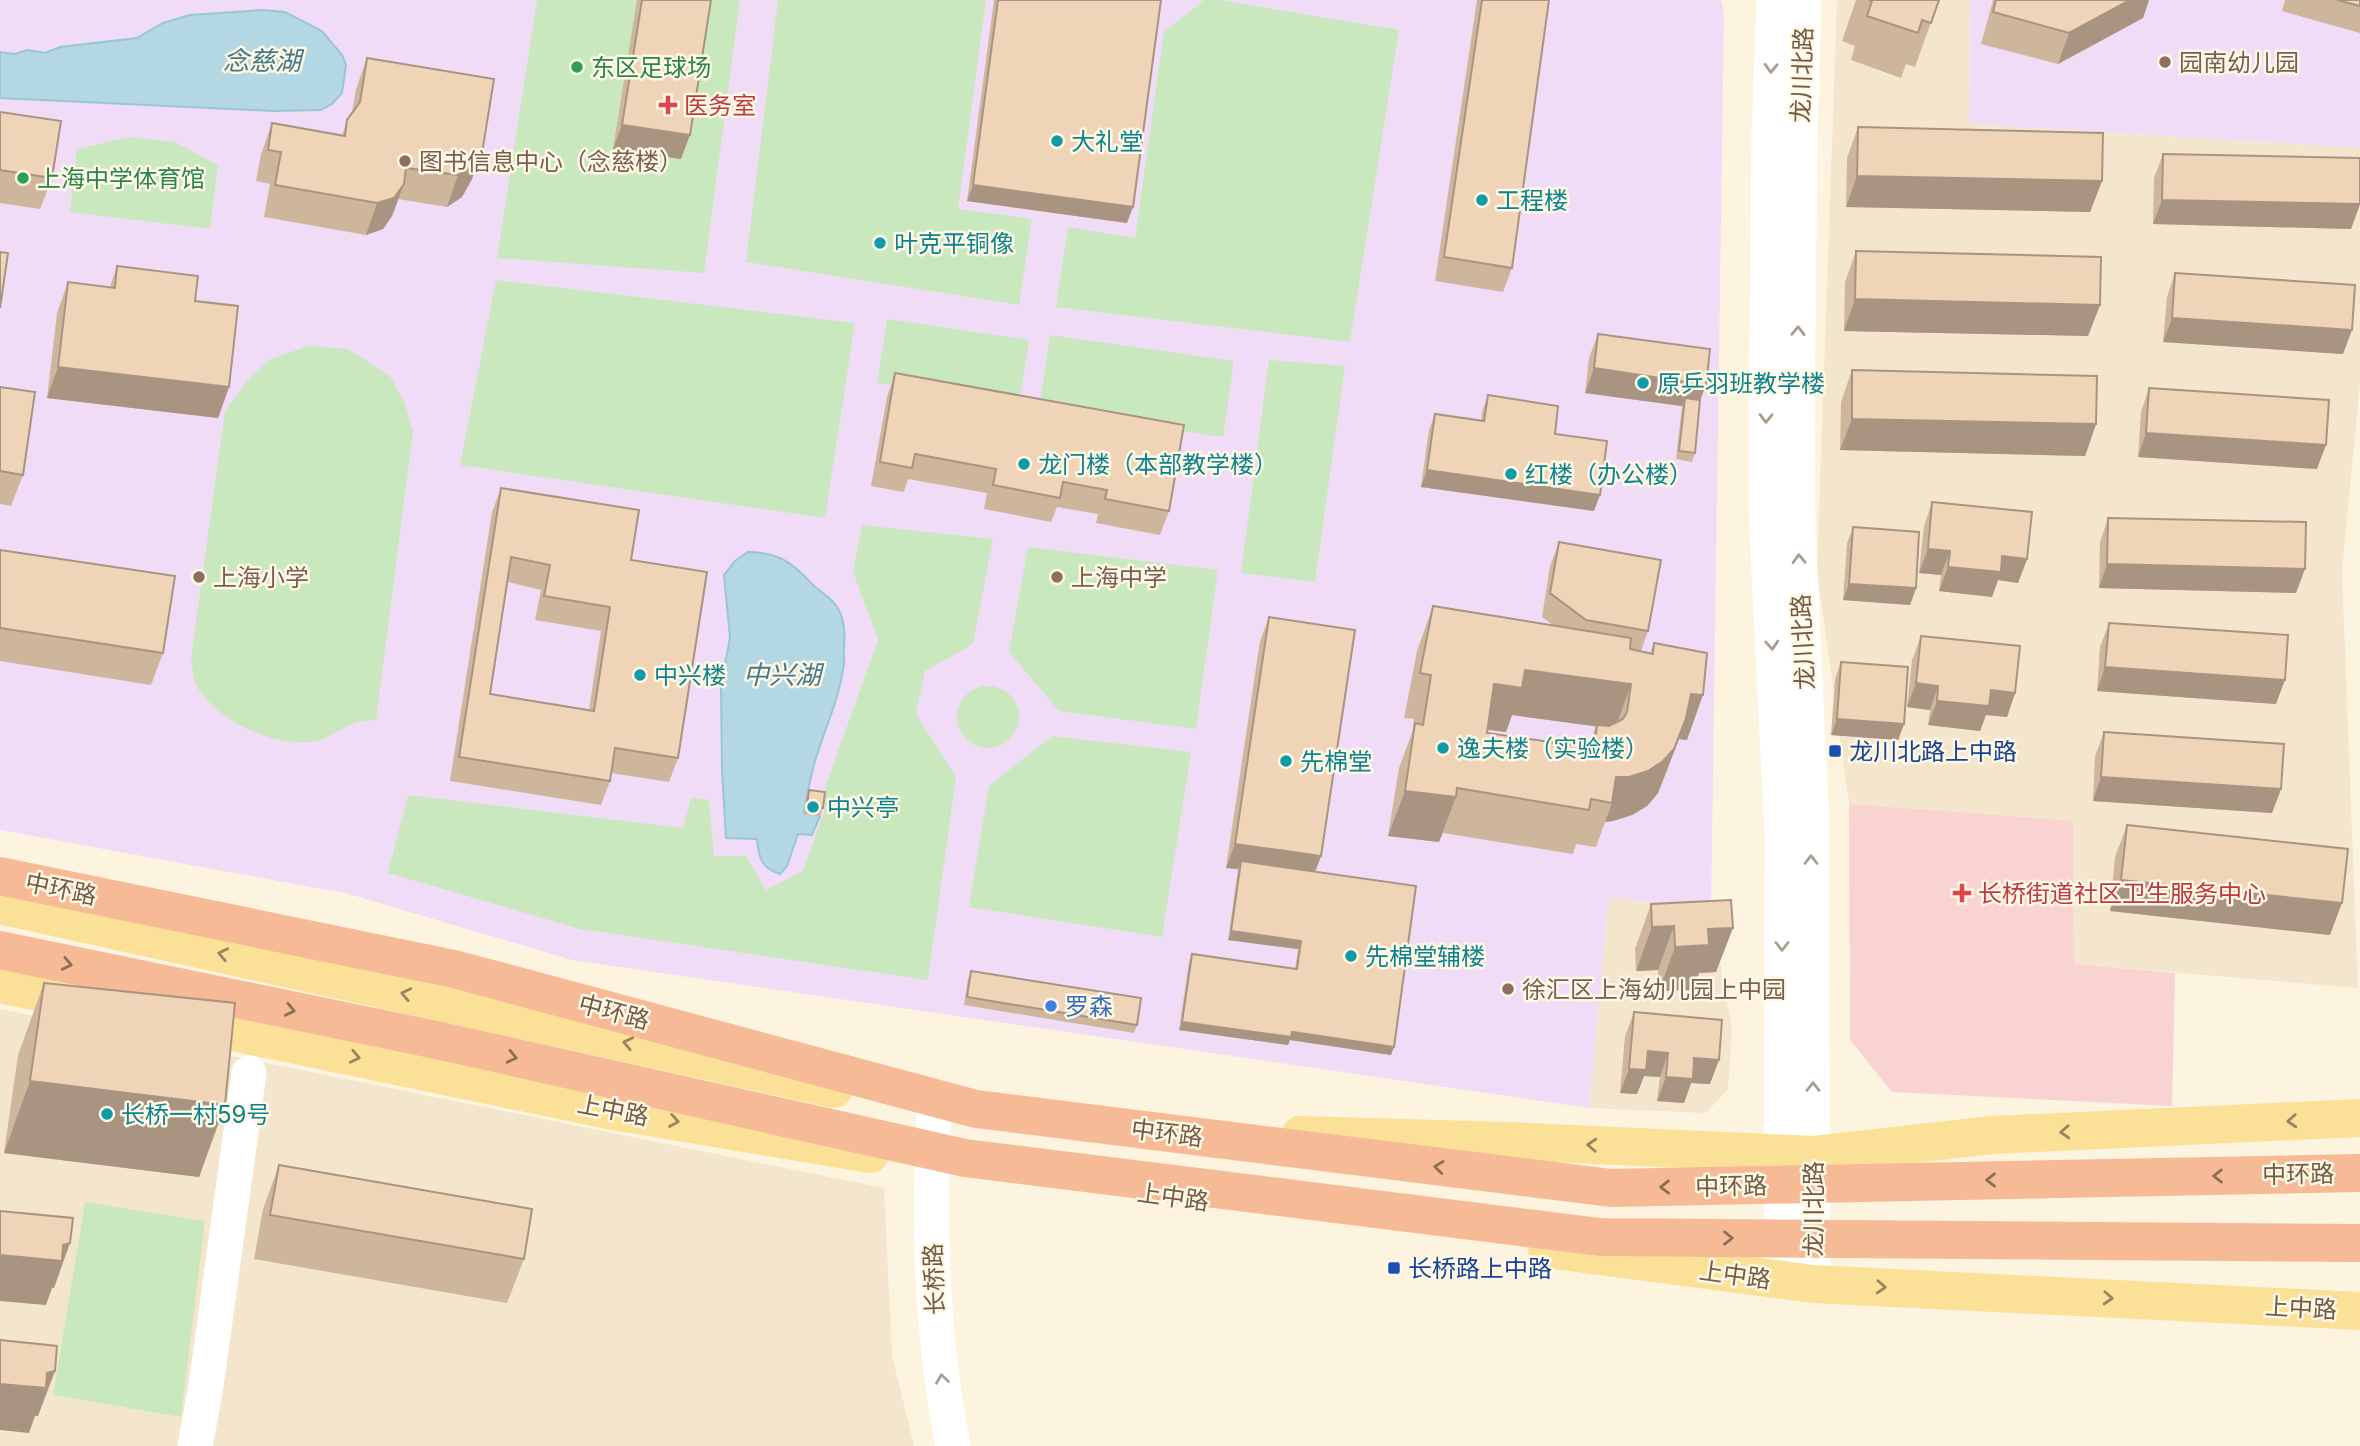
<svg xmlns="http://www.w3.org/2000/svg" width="2360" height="1446" font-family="Inter,'Noto Sans SC',sans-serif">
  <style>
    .residential { fill: #f3e6cd }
    .education { fill: #f0dcf7 }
    .medical { fill: #f9d2d2 }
    .green { fill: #cae8be }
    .water { fill: #b4d7e4; stroke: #9bc5d6; stroke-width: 2 }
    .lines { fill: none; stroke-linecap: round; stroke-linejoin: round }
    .minor { stroke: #fff; stroke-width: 35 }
    .major { stroke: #fae197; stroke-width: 38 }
    .highway { stroke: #f6ba96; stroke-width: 38 }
    .wall { fill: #ceb69d; fill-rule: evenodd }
    .shaded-wall { fill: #a89480 }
    .building { fill: #f0d4b7; stroke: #a89480; stroke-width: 2; fill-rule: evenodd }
    .oneway { stroke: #aa9d91 }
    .oneway2 { stroke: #9a835f }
    .oneway3 { stroke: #8c6e57 }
    .education-dot { fill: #8d6e63; stroke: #fff8e4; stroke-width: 2.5 }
    .leisure-dot { fill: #2e9e5b; stroke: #fff8e4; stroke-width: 2.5 }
    .health-dot { fill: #e0444e; stroke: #fff8e4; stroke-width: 2.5 }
    .culture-dot { fill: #0f9aa8; stroke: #fff8e4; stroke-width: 2.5 }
    .transit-dot { fill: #1a4fb4; stroke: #fff8e4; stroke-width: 2.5 }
    .shop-dot { fill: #3f7fe0; stroke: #fff8e4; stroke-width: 2.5 }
    .labels { text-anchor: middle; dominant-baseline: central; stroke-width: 5; stroke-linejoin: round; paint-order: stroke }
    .education-label { font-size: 24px; fill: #785e54; stroke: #fff8e4; text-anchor: start }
    .leisure-label { font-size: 24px; fill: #27864d; stroke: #fff8e4; text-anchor: start }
    .street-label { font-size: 24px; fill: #715b47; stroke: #fff8e4 }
    .health-label { font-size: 24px; fill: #be3a42; stroke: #fff8e4; text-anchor: start }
    .culture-label { font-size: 24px; fill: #0d838f; stroke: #fff8e4; text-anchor: start }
    .transit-label { font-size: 24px; fill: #164399; stroke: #fff8e4; text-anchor: start }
    .shop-label { font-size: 24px; fill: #366cbe; stroke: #fff8e4; text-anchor: start }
    .water-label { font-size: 26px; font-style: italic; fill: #44788b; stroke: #fff8e4 }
  </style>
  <rect width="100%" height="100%" fill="#fcf4df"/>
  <g class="residential">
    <polygon points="1837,0 1970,0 1969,124 2360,148 2360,383 2342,571 2358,988 2074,964 2073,822 1849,804 1817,571"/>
    <polygon points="1609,897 1711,911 1732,1030 1728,1089 1706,1113 1589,1108"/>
    <polygon points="0,1009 884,1188 892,1355 914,1446 0,1446"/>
  </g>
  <g class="education">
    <polygon points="0,0 1721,0 1724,13 1711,911 1609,897 1589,1108 572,960 349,894 0,830"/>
    <polygon points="1970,0 2360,0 2360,148 1969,124"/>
  </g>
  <polygon class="medical" points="1849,804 2073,821 2074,964 2175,973 2172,1106 1892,1092 1850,1040"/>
  <g class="green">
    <polygon points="537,0 740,0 704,273 497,258"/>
    <polygon points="778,0 986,0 958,209 1032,219 1019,305 746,262"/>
    <polygon points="1204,0 1220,0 1399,30 1350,342 1056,307 1068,227 1135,238 1164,32"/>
    <polygon points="130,137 175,142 218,165 210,229 70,212 77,149"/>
    <polygon points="496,280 855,323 825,518 460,465"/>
    <polygon points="887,319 1029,340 1019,405 877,383"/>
    <polygon points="1050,335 1234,361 1223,437 1039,411"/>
    <path d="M308 346 348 349 390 376 405 403 413 432 376 720C369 721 361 721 354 723 338 729 329 740 309 742 270 745 221 722 199 690 193 683 193 668 191 659L225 411 249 379 269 360Z"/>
    <polygon points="1269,360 1345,366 1315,582 1241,573"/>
    <polygon points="862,525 993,539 973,644 925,671 916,714 956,777 928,980 580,929 388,873 408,795 683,828 691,798 709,800 714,856 746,856 766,890 803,871 824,812 826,785 878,640 853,572"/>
    <polygon points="1028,547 1218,570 1196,729 1059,711 1009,652"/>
    <circle cx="988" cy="717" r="31"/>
    <polygon points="1052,736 1191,752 1162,937 969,907 989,786"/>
    <polygon points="85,1202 205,1221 181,1417 53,1395"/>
  </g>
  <g class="water">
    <polygon points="263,10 285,12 322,31 342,55 346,65 342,93 332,104 321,110 274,111 0,98 0,52 15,54 27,50 45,53 60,47 137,38 163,23 190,15"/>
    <path d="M748 552C778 552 793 563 812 584 821 593 833 598 839 610 845 623 845 634 844 647 843 652 845 658 844 663 840 697 825 728 815 761 810 778 807 796 804 813L820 816 812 835 798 834 787 866 780 874C761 868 759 858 757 839L726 838 722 770 721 685 730 638 724 575 735 561Z"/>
  </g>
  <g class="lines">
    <g class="minor">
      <polyline points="1774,0 1769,134 1766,437 1767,532 1782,832 1781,1281"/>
      <polyline points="1804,0 1800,135 1797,437 1798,532 1811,804 1813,1284"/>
      <path d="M934 1111C928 1223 931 1335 953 1446"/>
      <polyline points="195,1446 206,1386 249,1073"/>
    </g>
    <g class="major">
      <polyline points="0,905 834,1089"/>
      <polyline points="0,984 90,1003"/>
      <polyline points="180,1021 608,1110 870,1154"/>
      <polyline points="1300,1135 1509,1141 1814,1155 1992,1135 2360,1118"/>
      <polyline points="1547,1249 1813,1284 2360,1311"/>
    </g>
    <g class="highway">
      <polyline points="0,876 454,969 976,1109 1611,1188 2360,1173"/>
      <polyline points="0,950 441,1041 965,1158 1600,1237 2360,1243"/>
    </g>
  </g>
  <g class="wall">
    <polygon points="637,0 711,0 681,159 613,149"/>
    <polygon points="994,0 1161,0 1127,223 967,201"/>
    <polygon points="1477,0 1549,0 1512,268 1503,292 1435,281"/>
    <polygon points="1856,0 1939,0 1915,67 1906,64 1901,78 1851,60 1855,46 1842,41"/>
    <polygon points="1993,0 2149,0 2143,18 2058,64 1981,44"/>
    <polygon points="2285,0 2360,0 2360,33 2282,11"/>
    <polygon points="367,58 472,179 462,197 447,207 398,199 392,216 383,229 366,235 264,217 270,184 256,181 261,154 272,123 342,136 347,120 352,113 356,89"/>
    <polygon points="0,112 52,178 40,209 0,203"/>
    <polygon points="1858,127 2102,181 2090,212 1846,207 1847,158"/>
    <polygon points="2163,154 2360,204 2351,229 2153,224 2154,178"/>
    <polygon points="1856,251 2100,305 2088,336 1844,331 1845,282"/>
    <polygon points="117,266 229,387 218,418 47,398 57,313 68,282 110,287"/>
    <polygon points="2175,273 2343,354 2163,342 2167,297"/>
    <polygon points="1598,334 1700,400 1695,453 1692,462 1676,459 1682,406 1585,393 1589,358"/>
    <polygon points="1852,370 2096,424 2085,456 1840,450 1841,402"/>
    <polygon points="895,373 1169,511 1160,535 1096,523 1098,514 1057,507 1051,522 984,509 987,493 908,479 904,492 871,486 887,397"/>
    <polygon points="0,387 23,475 11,506 0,504"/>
    <polygon points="2149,388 2317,469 2138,457 2141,412"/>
    <polygon points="1488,395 1555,434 1594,511 1421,487 1429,430 1435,414 1481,421 1482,412"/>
    <path d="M501 488 631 560 678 758 669 782 611 773 610 781 601 805 450 781 492 512ZM508 582 541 590 535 620 601 631 589 710 490 694Z"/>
    <polygon points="1932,502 2027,559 2018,583 1998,580 1992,597 1939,591 1941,575 1919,573 1924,526"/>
    <polygon points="2108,518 2296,593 2099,588 2100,542"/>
    <polygon points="1853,527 1916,588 1910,605 1843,600 1847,543"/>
    <path d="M1559 542 1648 631 1641 651 1650 653 1654 643 1687 740 1679 739 1658 793 1647 806 1632 815 1613 821 1605 822 1596 847 1576 844 1573 854 1443 833 1439 842 1388 836 1399 768 1413 730 1414 719 1404 718 1417 651 1433 606 1553 625 1542 617 1550 566ZM1512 715 1596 726 1588 747 1487 733 1488 730 1506 732Z"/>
    <polygon points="0,550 163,653 151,685 0,661"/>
    <polygon points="1269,617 1321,856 1315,872 1391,1055 1290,1040 1288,1045 1179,1030 1189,962 1192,954 1295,969 1298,949 1228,940 1238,869 1226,868 1260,641"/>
    <polygon points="2109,623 2276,704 2097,691 2100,647"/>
    <polygon points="1921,636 2015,693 2007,717 1986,715 1980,731 1928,725 1930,710 1907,707 1912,660"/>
    <polygon points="1841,662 1904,724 1898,740 1831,735 1835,679"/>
    <polygon points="2104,732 2281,789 2272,813 2093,801 2095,756"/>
    <polygon points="809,790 823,808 820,816 804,814 806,798"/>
    <polygon points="2127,825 2330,935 2110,911 2115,857"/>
    <polygon points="1731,900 1716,972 1699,973 1693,990 1659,991 1658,970 1636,971 1635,949 1651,904"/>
    <polygon points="971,971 1137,1025 1134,1033 964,1005 968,979"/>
    <polygon points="44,983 225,1105 199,1177 4,1153 18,1055"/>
    <polygon points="1634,1012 1710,1084 1691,1083 1684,1103 1657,1101 1660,1077 1644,1076 1637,1094 1620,1093 1625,1036"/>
    <polygon points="279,1165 524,1259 507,1303 254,1259 263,1209"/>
  </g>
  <g class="shaded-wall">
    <polygon points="2130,0 2149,0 2143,18 2058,64 2069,33"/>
    <polygon points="622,125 690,135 681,159 613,149"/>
    <polygon points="483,147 472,179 462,197 447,207 458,175"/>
    <polygon points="1857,176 2102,181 2090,212 1846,207"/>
    <polygon points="404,184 392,216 383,229 366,235 377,203"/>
    <polygon points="973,185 1133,207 1127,223 967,201"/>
    <polygon points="2162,200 2360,204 2351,229 2153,224"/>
    <polygon points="1855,299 2100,305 2088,336 1844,331"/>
    <polygon points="2172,318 2352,330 2343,354 2163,342"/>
    <polygon points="58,367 229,387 218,418 47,398"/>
    <polygon points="1594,368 1706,385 1697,409 1685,398 1682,406 1585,393"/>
    <polygon points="1852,419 2096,424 2085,456 1840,450"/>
    <polygon points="2146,433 2326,445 2317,469 2138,457"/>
    <polygon points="1427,470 1600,495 1594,511 1421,487"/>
    <polygon points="1928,549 1950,551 1941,575 1919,573"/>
    <polygon points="2002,556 2027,559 2018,583 1998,580 1992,597 1939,591 1948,567"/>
    <polygon points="2107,564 2305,569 2296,593 2099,588"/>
    <polygon points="1849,584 1916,588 1910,605 1843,600"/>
    <polygon points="2105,667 2285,680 2276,704 2097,691"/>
    <polygon points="1525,670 1631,684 1615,729 1512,715 1506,732 1478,728 1494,684"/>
    <polygon points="1916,683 1938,686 1930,710 1907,707"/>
    <polygon points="1991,690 2015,693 2007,717 1986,715 1980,731 1928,725 1937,701"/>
    <polygon points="1691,694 1703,695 1687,740 1679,739 1658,793 1647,806 1632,815 1613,821 1605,822 1612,803 1616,777"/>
    <polygon points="1837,719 1904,724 1898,740 1831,735"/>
    <polygon points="2101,777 2281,789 2272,813 2093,801"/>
    <polygon points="1405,791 1456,797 1439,842 1388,836"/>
    <polygon points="1235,844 1321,856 1312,880 1241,861 1238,869 1226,868"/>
    <polygon points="2121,880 2342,903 2330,935 2110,911"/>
    <polygon points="1674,926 1658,970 1636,971 1652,927"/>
    <polygon points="1733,928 1716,972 1699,973 1693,990 1659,991 1675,947 1708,929"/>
    <polygon points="1231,931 1301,941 1298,949 1228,940"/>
    <polygon points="1182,1022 1292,1032 1394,1047 1391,1055 1290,1040 1288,1045 1179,1030"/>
    <polygon points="1648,1051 1668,1053 1660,1077 1644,1076 1637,1094 1620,1093 1629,1069"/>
    <polygon points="1694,1058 1719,1060 1710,1084 1691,1083 1684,1103 1657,1101 1666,1077"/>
    <polygon points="30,1081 225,1105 199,1177 4,1153"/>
    <polygon points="70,1243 54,1288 52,1288 46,1305 0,1301 0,1255"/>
    <polygon points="55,1371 38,1416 35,1416 29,1433 0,1430 0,1384"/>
  </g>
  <g class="building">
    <polygon points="642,0 711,0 690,135 622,125"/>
    <polygon points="998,0 1161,0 1133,207 973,185"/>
    <polygon points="1482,0 1549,0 1512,268 1444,257"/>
    <polygon points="1869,0 1939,0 1931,23 1922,20 1918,33 1867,16 1872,1"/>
    <polygon points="1996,0 2130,0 2069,33 1993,12"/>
    <polygon points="2337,0 2360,0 2360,6"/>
    <polygon points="367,58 494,79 483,147 473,166 458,175 406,168 404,184 394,198 377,203 275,185 281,152 268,150 272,123 345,136 347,120 360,102"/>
    <polygon points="0,112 61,121 52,178 0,170"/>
    <polygon points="1858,127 2103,133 2102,181 1857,176"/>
    <polygon points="2163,154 2360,158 2360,204 2162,200"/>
    <polygon points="1856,251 2101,257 2100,305 1855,299"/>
    <polygon points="0,252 8,253 0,308"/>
    <polygon points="117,266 198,276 195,301 238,306 229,387 58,367 68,282 115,288"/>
    <polygon points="2175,273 2355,285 2352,330 2172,318"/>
    <polygon points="1598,334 1710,349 1706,385 1594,368"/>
    <polygon points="1852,370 2097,376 2096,424 1852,419"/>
    <polygon points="895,373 1184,425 1169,511 1105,499 1107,490 1063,482 1060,498 993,485 996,469 915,454 912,468 880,462"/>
    <polygon points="0,387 35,392 23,475 0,471"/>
    <polygon points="2149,388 2329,400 2326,445 2146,433"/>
    <polygon points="1488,395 1558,406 1555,434 1607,441 1600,495 1427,470 1435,414 1484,421"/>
    <polygon points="1685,398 1700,400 1695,453 1679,451"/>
    <path d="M501 488 639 510 631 560 707 572 678 758 615 748 610 781 459 757ZM511 557 550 565 544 596 610 607 594 711 490 694Z"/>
    <polygon points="1932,502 2032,512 2027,559 2002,556 2001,572 1948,567 1950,551 1928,549"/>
    <polygon points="2108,518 2306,522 2305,569 2107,564"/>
    <polygon points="1853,527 1919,532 1916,588 1849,584"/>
    <polygon points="1559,542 1661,560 1648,631 1586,620 1550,593"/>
    <polygon points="0,550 175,576 163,653 0,628"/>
    <path d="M1433 606 1631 638 1630 649 1653 654 1654 643 1707 653 1703 695 1691 694 1686 718 1674 749 1663 761 1648 771 1629 777H1616L1612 803 1591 799 1589 810 1457 788 1456 797 1405 791 1415 723 1423 725 1431 675 1420 673ZM1525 670 1631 684 1627 712 1623 719 1609 726 1597 725 1594 748 1487 733 1494 684 1522 688Z"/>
    <polygon points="1269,617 1355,630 1321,856 1235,844"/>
    <polygon points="2109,623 2288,635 2285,680 2105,667"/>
    <polygon points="1921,636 2020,646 2015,693 1991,690 1989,706 1937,701 1938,686 1916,683"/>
    <polygon points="1841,662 1908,667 1904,724 1837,719"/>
    <polygon points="2104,732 2284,744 2281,789 2101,777"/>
    <polygon points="809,790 825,792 823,808 807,806"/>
    <polygon points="2127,825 2348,849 2342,903 2121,880"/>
    <polygon points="1241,861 1416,886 1394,1047 1292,1032 1291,1037 1182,1022 1192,954 1297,969 1301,941 1231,931"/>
    <polygon points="1731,900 1733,928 1708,929 1709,945 1675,947 1674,926 1652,927 1651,904"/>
    <polygon points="971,971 1141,998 1137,1025 967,997"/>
    <polygon points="44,983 235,1003 225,1105 30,1081"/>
    <polygon points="1634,1012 1722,1020 1719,1060 1694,1058 1693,1079 1666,1077 1668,1053 1648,1051 1646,1070 1629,1069"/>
    <polygon points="279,1165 532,1209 524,1259 270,1215"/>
    <polygon points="0,1211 73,1218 70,1243 63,1245 62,1261 0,1255"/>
    <polygon points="0,1340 57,1346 55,1371 47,1373 46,1388 0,1384"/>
  </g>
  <defs><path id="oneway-chevron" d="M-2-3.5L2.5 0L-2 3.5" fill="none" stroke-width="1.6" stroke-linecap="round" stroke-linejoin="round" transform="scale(1.75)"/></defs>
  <g class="oneway">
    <use href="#oneway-chevron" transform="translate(1771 68) rotate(92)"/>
    <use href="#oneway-chevron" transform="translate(1798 331) rotate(-89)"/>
    <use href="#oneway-chevron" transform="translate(1766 418) rotate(91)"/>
    <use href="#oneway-chevron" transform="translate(1799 559) rotate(-92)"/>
    <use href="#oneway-chevron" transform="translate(1772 645) rotate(86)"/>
    <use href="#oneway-chevron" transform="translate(1811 860) rotate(-90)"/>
    <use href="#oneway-chevron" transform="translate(1782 946) rotate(90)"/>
    <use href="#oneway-chevron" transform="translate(1813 1087) rotate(-90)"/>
    <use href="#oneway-chevron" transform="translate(942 1379) rotate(-98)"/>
  </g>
  <g class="oneway2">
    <use href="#oneway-chevron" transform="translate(223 954) rotate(-168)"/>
    <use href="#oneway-chevron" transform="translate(406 994) rotate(-168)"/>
    <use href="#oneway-chevron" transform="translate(628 1043) rotate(-168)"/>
    <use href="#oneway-chevron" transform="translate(355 1057) rotate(12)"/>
    <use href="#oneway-chevron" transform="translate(674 1121) rotate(10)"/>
    <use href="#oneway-chevron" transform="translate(2292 1121) rotate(177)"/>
    <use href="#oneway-chevron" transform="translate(2065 1132) rotate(177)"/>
    <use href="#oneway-chevron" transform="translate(1592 1145) rotate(-177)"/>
    <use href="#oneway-chevron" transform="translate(1881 1287) rotate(3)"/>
    <use href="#oneway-chevron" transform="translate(2108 1298) rotate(3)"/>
  </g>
  <g class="oneway3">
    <use href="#oneway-chevron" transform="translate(67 964) rotate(12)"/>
    <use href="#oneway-chevron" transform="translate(290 1010) rotate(12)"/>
    <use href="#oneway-chevron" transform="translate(512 1057) rotate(13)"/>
    <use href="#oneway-chevron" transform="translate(1439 1167) rotate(-173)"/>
    <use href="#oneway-chevron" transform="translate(2218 1176) rotate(179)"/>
    <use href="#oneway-chevron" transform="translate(1991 1180) rotate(179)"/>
    <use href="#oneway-chevron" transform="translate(1665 1187) rotate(179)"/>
    <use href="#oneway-chevron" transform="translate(1728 1238)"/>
  </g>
  <g class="education-dot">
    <circle cx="2165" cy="62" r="7"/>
    <circle cx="405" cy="161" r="7"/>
    <circle cx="199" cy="577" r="7"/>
    <circle cx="1057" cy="577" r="7"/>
    <circle cx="1508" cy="989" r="7"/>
  </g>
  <g class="leisure-dot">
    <circle cx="577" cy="67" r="7"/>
    <circle cx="23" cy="178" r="7"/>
  </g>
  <g class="health-dot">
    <path d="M664.5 94.5h7v7h7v7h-7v7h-7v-7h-7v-7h7z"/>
    <path d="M1958.5 882.5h7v7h7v7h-7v7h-7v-7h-7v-7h7z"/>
  </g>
  <g class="culture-dot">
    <circle cx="1057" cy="141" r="7"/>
    <circle cx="1482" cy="200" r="7"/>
    <circle cx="880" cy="243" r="7"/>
    <circle cx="1643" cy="383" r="7"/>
    <circle cx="1024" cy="464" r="7"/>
    <circle cx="1511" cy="474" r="7"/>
    <circle cx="640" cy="675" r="7"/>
    <circle cx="1443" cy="748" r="7"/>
    <circle cx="1286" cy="761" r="7"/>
    <circle cx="813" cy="807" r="7"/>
    <circle cx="1351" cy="956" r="7"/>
    <circle cx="107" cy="1114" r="7"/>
  </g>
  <g class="transit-dot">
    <rect x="1828" y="744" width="14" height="14" rx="3.5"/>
    <rect x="1387" y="1261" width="14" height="14" rx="3.5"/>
  </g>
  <circle class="shop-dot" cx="1051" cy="1006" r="7"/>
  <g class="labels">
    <g class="education-label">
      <text x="2179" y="62">园南幼儿园</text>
      <text x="419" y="161">图书信息中心（念慈楼）</text>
      <text x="213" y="577">上海小学</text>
      <text x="1071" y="577">上海中学</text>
      <text x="1522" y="989">徐汇区上海幼儿园上中园</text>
    </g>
    <g class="leisure-label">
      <text x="591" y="67">东区足球场</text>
      <text x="37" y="178">上海中学体育馆</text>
    </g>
    <g class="street-label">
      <text transform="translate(1802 75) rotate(-88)">龙川北路</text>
      <text transform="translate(1803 642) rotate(-93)">龙川北路</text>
      <text transform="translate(61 889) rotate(12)">中环路</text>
      <text transform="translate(614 1012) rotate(15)">中环路</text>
      <text transform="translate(613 1110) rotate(11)">上中路</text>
      <text transform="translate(1167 1133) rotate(7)">中环路</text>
      <text transform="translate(2298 1174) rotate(-1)">中环路</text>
      <text transform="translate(1731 1186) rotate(-1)">中环路</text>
      <text transform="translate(1173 1197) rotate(8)">上中路</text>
      <text transform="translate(1813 1209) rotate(-90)">龙川北路</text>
      <text transform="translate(1735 1275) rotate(8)">上中路</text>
      <text transform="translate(934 1279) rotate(-92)">长桥路</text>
      <text transform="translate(2301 1308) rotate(3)">上中路</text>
    </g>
    <g class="health-label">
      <text x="684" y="105">医务室</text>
      <text x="1978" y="893">长桥街道社区卫生服务中心</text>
    </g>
    <g class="culture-label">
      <text x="1071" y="141">大礼堂</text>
      <text x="1496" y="200">工程楼</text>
      <text x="894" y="243">叶克平铜像</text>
      <text x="1657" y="383">原乒羽班教学楼</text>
      <text x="1038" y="464">龙门楼（本部教学楼）</text>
      <text x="1525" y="474">红楼（办公楼）</text>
      <text x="654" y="675">中兴楼</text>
      <text x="1457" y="748">逸夫楼（实验楼）</text>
      <text x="1300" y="761">先棉堂</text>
      <text x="827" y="807">中兴亭</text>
      <text x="1365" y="956">先棉堂辅楼</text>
      <text x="121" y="1114">长桥一村59号</text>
    </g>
    <g class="transit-label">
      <text x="1849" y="751">龙川北路上中路</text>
      <text x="1408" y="1268">长桥路上中路</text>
    </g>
    <g class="shop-label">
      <text x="1065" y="1006">罗森</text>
    </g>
    <g class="water-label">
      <text x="262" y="60">念慈湖</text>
      <text x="782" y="674">中兴湖</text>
    </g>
  </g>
</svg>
